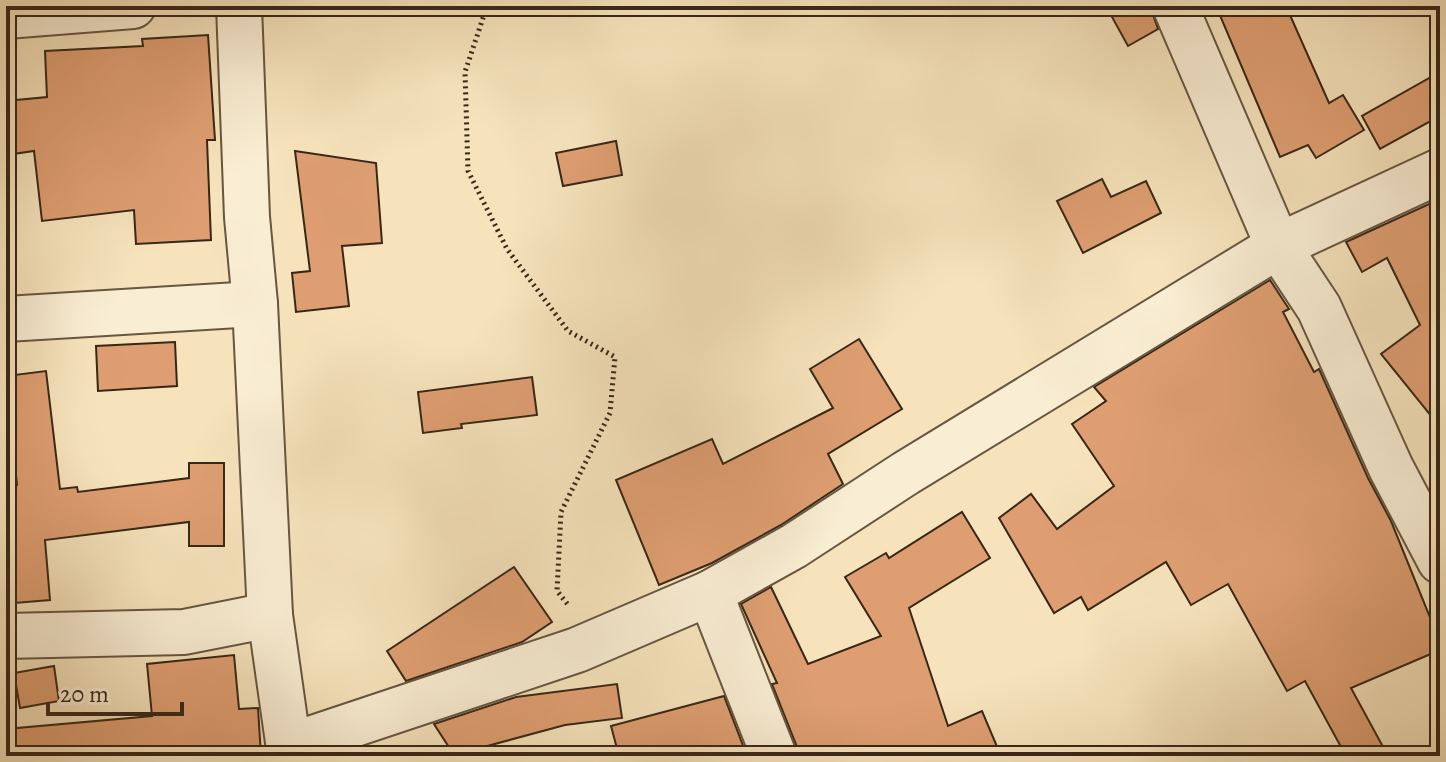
<svg xmlns="http://www.w3.org/2000/svg" width="1446" height="762" font-family="Alegreya,serif">
  <style>
    .building { fill: #de9e71; stroke: #372717; stroke-width: 2 }
    .lines { fill: none; stroke-linecap: round; stroke-linejoin: round }
    .minor-casing { stroke: #675640; stroke-width: 48 }
    .path { stroke: #372717; stroke-width: 5; stroke-dasharray: 2 4; stroke-linecap: butt }
    .minor { stroke: #f9edd3; stroke-width: 44 }
  </style>
  <rect width="100%" height="100%" fill="#f6e3bc"/>
  <filter id="stains"><feTurbulence type="fractalNoise" baseFrequency=".0025" numOctaves="4"/><feColorMatrix values="0 0 0 0 .2 0 0 0 0 .09 0 0 0 0 .02 0 0 0 .5 -.17"/></filter>
  <radialGradient id="worn" r=".72"><stop offset=".6" stop-color="#630" stop-opacity="0"/><stop offset="1" stop-color="#630" stop-opacity=".3"/></radialGradient>
  <g class="building">
    <polygon points="1106,6 1150,6 1158,29 1128,46"/>
    <polygon points="1216,6 1286,6 1329,103 1343,95 1364,130 1316,158 1308,145 1280,157"/>
    <polygon points="208,35 215,140 207,140 211,240 136,244 134,210 42,221 34,151 6,155 6,101 47,97 45,51 143,46 142,39"/>
    <polygon points="1440,72 1440,116 1380,149 1362,116"/>
    <polygon points="616,141 622,175 563,186 556,153"/>
    <polygon points="295,151 376,163 382,243 342,246 349,306 296,312 292,273 310,271"/>
    <polygon points="1102,179 1111,197 1146,181 1161,213 1083,253 1057,201"/>
    <polygon points="1440,199 1440,427 1381,354 1420,325 1387,258 1362,272 1346,242"/>
    <polygon points="1270,280 1289,309 1283,312 1314,372 1319,369 1368,478 1391,521 1440,642 1440,650 1351,688 1388,756 1346,756 1305,681 1287,691 1228,584 1191,605 1166,562 1088,610 1081,597 1054,613 999,518 1031,494 1057,529 1114,486 1072,424 1106,401 1094,387"/>
    <polygon points="859,339 902,409 828,454 843,484 781,525 712,563 659,585 616,480 712,439 723,464 833,408 810,369"/>
    <polygon points="175,342 177,386 98,391 96,346"/>
    <polygon points="46,371 60,489 77,487 78,492 189,478 189,463 224,463 224,546 189,546 189,522 45,540 50,600 15,603 9,539 15,538 9,487 17,485 6,376"/>
    <polygon points="532,377 537,415 461,424 462,428 423,433 418,392"/>
    <polygon points="962,512 990,558 909,608 948,726 982,711 1001,756 798,756 797,747 772,684 777,683 741,604 771,587 808,664 881,636 845,577 886,553 889,558"/>
    <polygon points="514,567 552,622 522,642 406,681 387,651"/>
    <polygon points="234,655 239,709 258,708 261,756 6,756 6,729 152,716 147,664"/>
    <polygon points="54,666 59,701 20,708 14,673"/>
    <polygon points="617,684 622,718 565,725 454,755 434,724 516,697"/>
    <polygon points="724,696 747,756 619,756 611,726"/>
  </g>
  <g class="lines">
    <defs>
      <g id="minor">
        <polyline points="239,6 247,217 255,304 270,615 290,756"/>
        <polyline points="1175,6 1278,246 1319,308 1391,468 1440,561"/>
        <polyline points="6,16 133,6"/>
        <polyline points="6,319 255,304"/>
        <polyline points="710,593 774,756"/>
        <polyline points="6,636 184,632 270,615"/>
        <polyline points="289,746 577,650 710,593 794,546 906,473 1278,246 1440,171"/>
      </g>
    </defs>
    <use href="#minor" class="minor-casing"/>
    <polyline class="path" points="487,6 465,72 468,171 507,249 568,331 615,357 610,413 561,512 557,591 569,606"/>
    <use href="#minor" class="minor"/>
  </g>
  <rect width="1446" height="762" fill="none" stroke="#f6e3bc" stroke-width="32"/>
  <rect x="8" y="8" width="1430" height="746" fill="none" stroke="#372717" stroke-width="4"/>
  <rect x="16" y="16" width="1414" height="730" fill="none" stroke="#372717" stroke-width="2"/>
  <path d="M48 702v12h134v-12" fill="none" stroke="#372717" stroke-width="4"/>
  <text x="60" y="702" font-size="24" fill="#372717" stroke="#f9edd3" stroke-width="6" paint-order="stroke">20 m</text>
  <rect width="100%" height="100%" filter="url(#stains)"/>
  <rect width="100%" height="100%" fill="url(#worn)"/>
</svg>
